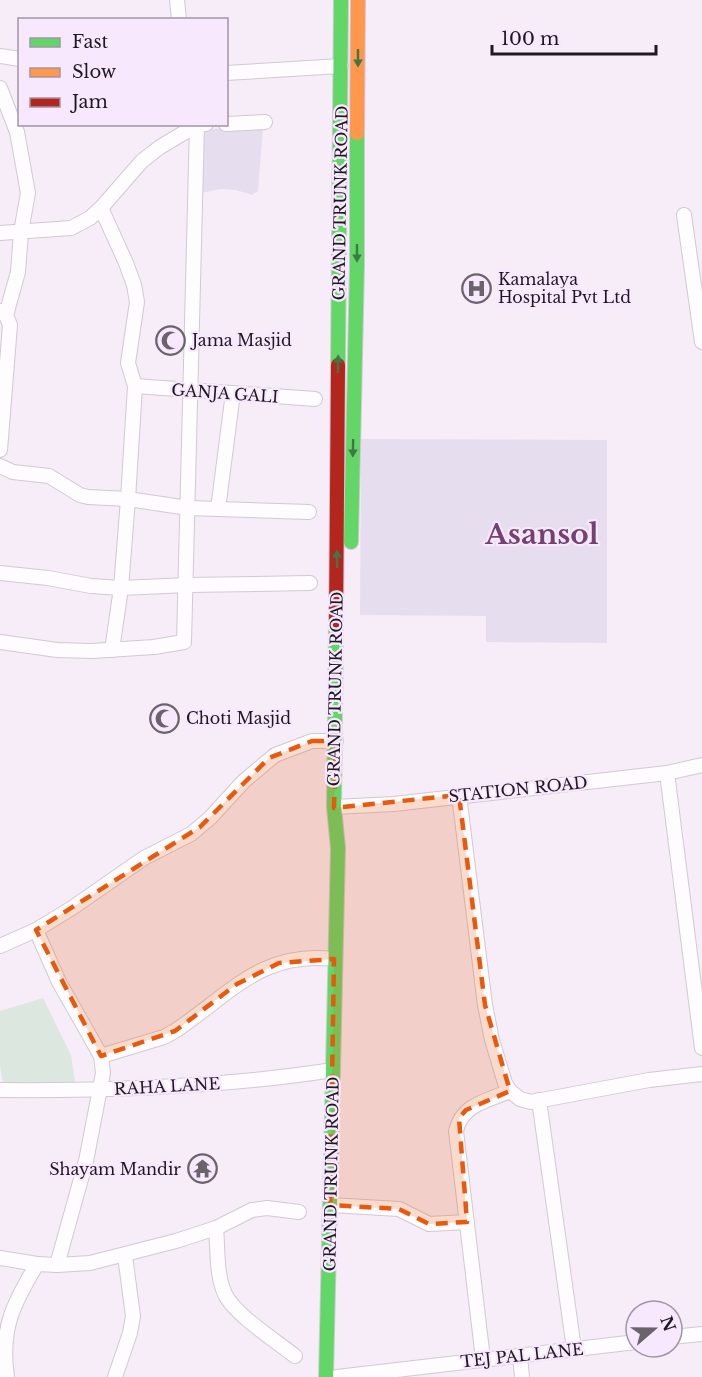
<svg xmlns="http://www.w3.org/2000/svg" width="702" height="1377" font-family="'Libre Baskerville',serif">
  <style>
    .education { fill: #e6deef }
    .green { fill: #dce7e0 }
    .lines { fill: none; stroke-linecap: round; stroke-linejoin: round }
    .street-casing { stroke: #d0c9d2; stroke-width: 16 }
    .fast-casing { stroke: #d0c9d2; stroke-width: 16 }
    .slow-casing { stroke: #d0c9d2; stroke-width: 16 }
    .jam-casing { stroke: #d0c9d2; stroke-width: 16 }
    .street { stroke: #fefcfe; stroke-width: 14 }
    .fast { stroke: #63d668; stroke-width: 14 }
    .slow { stroke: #ff974d; stroke-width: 14 }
    .jam { stroke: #b3261e; stroke-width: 14 }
    .oneway { fill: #407844 }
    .marked { fill: #e8590c; fill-opacity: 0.2; stroke: #e8590c; stroke-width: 4.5; stroke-dasharray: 12 8; stroke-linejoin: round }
    .labels { text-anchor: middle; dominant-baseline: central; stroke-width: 4.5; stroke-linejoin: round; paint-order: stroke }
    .street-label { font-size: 16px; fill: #1e1920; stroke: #f8e8fe }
    .poi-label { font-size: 16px; fill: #1e1920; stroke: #f8e8fe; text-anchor: start }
    .town-label { font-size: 28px; font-weight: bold; fill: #754172; stroke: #f8e8fe }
  </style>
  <rect width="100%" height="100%" fill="#f6edf9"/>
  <g class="education">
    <polygon points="263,128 258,191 252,195 236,190 221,189 200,193 200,129"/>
    <polygon points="361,439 607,440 607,643 486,642 486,616 360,615"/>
  </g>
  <polygon class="green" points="43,998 71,1055 75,1082 3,1084 0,1066 0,1011"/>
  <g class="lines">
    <defs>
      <g id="street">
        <polyline points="177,0 179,20"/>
        <polyline points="0,56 20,59"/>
        <polyline points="226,73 341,66"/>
        <polyline points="0,88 17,132 28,193 21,232 18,272 6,315"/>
        <polyline points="226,124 265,122"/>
        <polyline points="101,208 126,263 134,285 137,302 128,363 135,386 128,499 121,588 112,650"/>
        <polyline points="684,215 702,342"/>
        <polyline points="0,233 71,228 90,218 101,208 142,161 160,147 197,125 206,124"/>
        <polyline points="0,311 6,315 10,325 0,450"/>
        <polyline points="135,386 315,399"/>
        <polyline points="0,466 13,472 49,476 80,495 88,497 128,499 188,508 309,512"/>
        <polyline points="218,509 233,393"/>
        <polyline points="0,573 48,578 91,586 121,588 188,585 310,583"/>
        <polyline points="0,642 57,650 92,651 154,647 184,642 197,124"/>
        <polyline points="667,773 702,1048"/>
        <polyline points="459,795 485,1005 492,1040 505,1083 510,1091 520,1099 531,1102 649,1080 702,1074"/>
        <polyline points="334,807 394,804 667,773 702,765"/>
        <polyline points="0,946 36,930 72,908 144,858 191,834 210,818 244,781 275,755 312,741 336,741"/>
        <path d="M101 1056 164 1037 175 1031C229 995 262 950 334 959"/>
        <path d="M0 1090C111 1091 223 1087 333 1070"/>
        <polyline points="539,1100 574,1349"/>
        <polyline points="330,1205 399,1209 429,1224 467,1222"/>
        <path d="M216 1228C218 1249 216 1275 225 1294 234 1314 276 1341 295 1356"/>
        <polyline points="0,1258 37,1264"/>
        <polyline points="57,1265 90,1263 176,1241 216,1228 252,1210 267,1208 299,1212"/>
        <polyline points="672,1337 702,1334"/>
        <polyline points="520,1356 522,1377"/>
        <path d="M483 1359 456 1131C462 1104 487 1101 510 1091"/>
        <path d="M7 1377C0 1329 13 1304 37 1264L57 1265 86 1161 103 1073 101 1056 59 982 36 930"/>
        <polyline points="115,1377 130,1333 133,1316 125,1256"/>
        <polyline points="337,1377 636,1342"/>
      </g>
      <g id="fast">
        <polyline points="338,365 341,0"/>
        <polyline points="351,542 357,265 357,133"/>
        <polyline points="326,1377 338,848 334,807 336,622"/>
      </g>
      <polyline id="slow" points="357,133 358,0"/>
      <polyline id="jam" points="336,622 338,365"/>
    </defs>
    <use href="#street" class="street-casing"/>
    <use href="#fast" class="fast-casing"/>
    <use href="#slow" class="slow-casing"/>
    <use href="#jam" class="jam-casing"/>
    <use href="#street" class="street"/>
    <use href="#fast" class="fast"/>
    <use href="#slow" class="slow"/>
    <use href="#jam" class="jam"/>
  </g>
  <defs><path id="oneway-solid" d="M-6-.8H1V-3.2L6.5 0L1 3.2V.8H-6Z" transform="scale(1.5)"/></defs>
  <g class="oneway">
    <use href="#oneway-solid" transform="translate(358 58) rotate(90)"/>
    <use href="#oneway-solid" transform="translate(357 253) rotate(90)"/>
    <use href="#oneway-solid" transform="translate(338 364) rotate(-89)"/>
    <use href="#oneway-solid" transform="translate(353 448) rotate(91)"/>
    <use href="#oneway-solid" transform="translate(337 559) rotate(-90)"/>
  </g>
  <path class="marked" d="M312 741H336L334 808 459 795 485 1005 510 1091 466 1110 459 1118 467 1222 429 1224 399 1209 330 1205 334 959 279 963 237 984 175 1031 101 1056 36 930 200 827 269 758Z"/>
  <defs>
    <symbol id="hospital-ring" viewBox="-11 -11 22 22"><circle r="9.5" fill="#f8e8fe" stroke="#6a636c" stroke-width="1.5"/><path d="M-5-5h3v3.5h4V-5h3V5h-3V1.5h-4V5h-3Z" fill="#6a636c"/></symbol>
    <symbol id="mosque-ring" viewBox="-11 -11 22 22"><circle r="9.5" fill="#f8e8fe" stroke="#6a636c" stroke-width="1.5"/><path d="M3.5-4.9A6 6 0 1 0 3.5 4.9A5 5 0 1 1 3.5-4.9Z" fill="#6a636c"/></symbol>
    <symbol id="temple-ring" viewBox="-11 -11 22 22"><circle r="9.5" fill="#f8e8fe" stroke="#6a636c" stroke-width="1.5"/><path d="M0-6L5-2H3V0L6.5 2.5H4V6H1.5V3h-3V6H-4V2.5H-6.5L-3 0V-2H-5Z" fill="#6a636c"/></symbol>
  </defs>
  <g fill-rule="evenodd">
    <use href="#hospital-ring" x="460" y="272" width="33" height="33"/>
    <use href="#mosque-ring" x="154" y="324" width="33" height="33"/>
    <use href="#mosque-ring" x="148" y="702" width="33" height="33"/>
    <use href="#temple-ring" x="186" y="1152" width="33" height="33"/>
  </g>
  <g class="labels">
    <g class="street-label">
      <text transform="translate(340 203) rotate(-89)">GRAND TRUNK ROAD</text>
      <text transform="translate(225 393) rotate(4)">GANJA GALI</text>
      <text transform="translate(335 689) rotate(-89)">GRAND TRUNK ROAD</text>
      <text transform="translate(518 789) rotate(-6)">STATION ROAD</text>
      <text transform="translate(167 1086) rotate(-3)">RAHA LANE</text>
      <text transform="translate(331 1174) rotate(-89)">GRAND TRUNK ROAD</text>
      <text transform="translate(522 1355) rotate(-6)">TEJ PAL LANE</text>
    </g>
    <g class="poi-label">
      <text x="498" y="279">Kamalaya<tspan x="498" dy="18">Hospital Pvt Ltd</tspan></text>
      <text x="192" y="340">Jama Masjid</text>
      <text x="186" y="718">Choti Masjid</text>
      <text x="181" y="1169" text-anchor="end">Shayam Mandir</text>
    </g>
    <g class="town-label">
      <text x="542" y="534">Asansol</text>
    </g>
  </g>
  <rect x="18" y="18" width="210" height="108" fill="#f8e8fe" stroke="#a195a5" stroke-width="1.5"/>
  <rect x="30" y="38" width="30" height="9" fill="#63d668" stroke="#a195a5" stroke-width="1.5"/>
  <text x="72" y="48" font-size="18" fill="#1e1920">Fast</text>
  <rect x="30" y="68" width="30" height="9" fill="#ff974d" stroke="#a195a5" stroke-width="1.5"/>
  <text x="72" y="78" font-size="18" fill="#1e1920">Slow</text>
  <rect x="30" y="98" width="30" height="9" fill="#b3261e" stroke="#a195a5" stroke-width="1.5"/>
  <text x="72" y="108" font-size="18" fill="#1e1920">Jam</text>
  <g transform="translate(654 1329) rotate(70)"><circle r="28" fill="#f8e8fe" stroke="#a195a5" stroke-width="1.5"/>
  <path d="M0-4.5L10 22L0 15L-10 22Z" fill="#6a636c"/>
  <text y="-9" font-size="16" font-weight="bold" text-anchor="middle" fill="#1e1920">N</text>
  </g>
  <path d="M492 45v9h164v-9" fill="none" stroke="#1e1920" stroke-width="3"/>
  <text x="501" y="45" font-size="18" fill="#1e1920" stroke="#f8e8fe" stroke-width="4.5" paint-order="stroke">100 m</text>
</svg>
